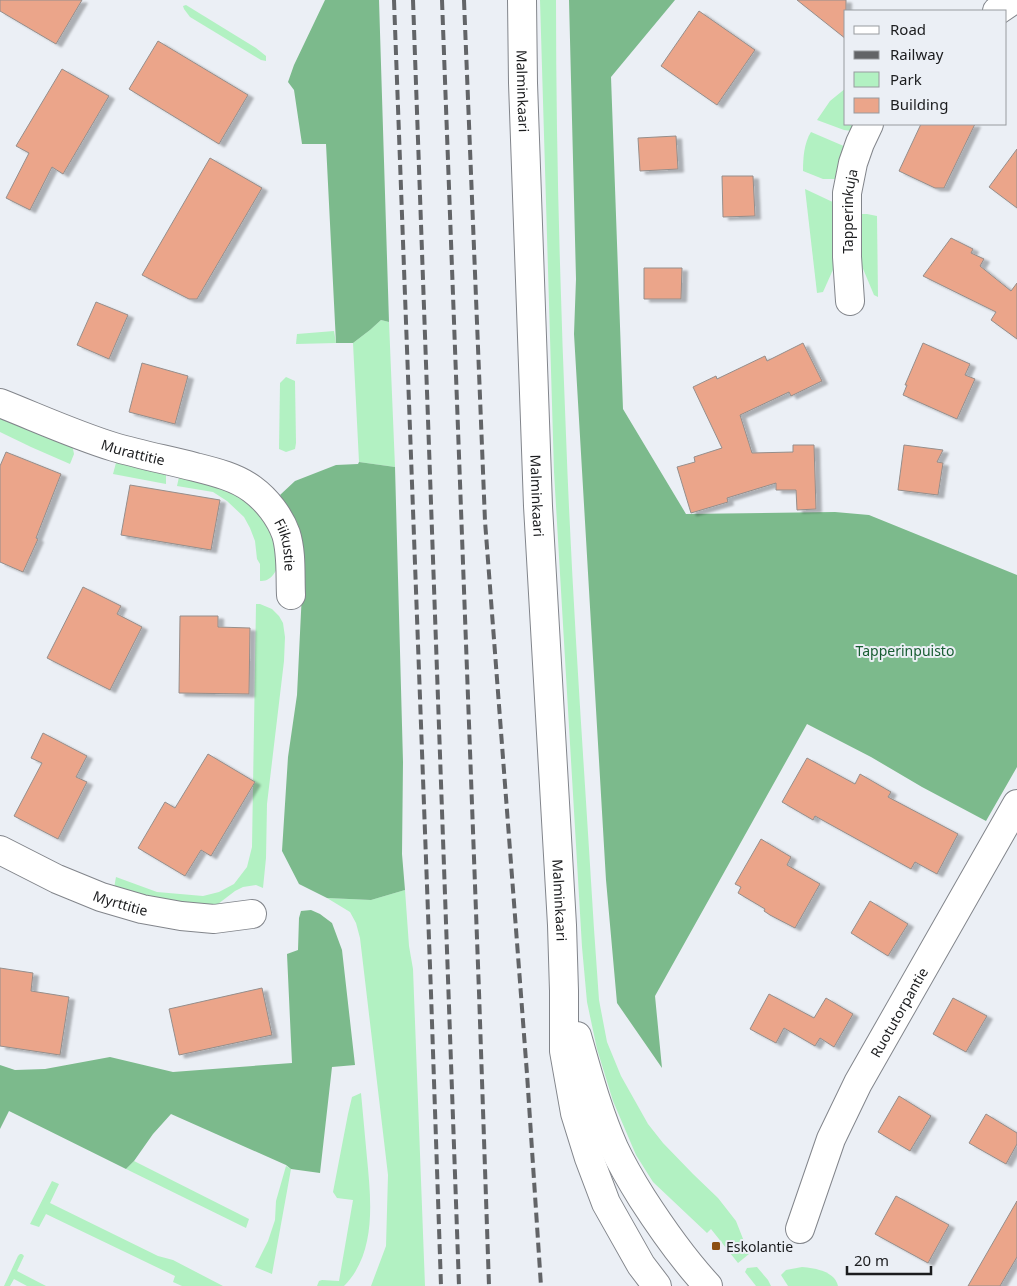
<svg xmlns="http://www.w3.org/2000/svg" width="1017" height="1286" font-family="'Noto Sans',sans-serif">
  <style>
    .green { fill: #b2f1c2 }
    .forest { fill: #7cba8c }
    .building { fill: #eba58a; stroke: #958e8b; filter: url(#shadow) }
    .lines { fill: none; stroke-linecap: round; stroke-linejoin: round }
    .street-casing { stroke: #82858b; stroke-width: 30 }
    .secondary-casing { stroke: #82858b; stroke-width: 30 }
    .street { stroke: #fff; stroke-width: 28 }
    .secondary { stroke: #fff; stroke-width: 28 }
    .rail { stroke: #626467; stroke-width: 4; stroke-dasharray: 10 5; stroke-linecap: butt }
    .poi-dot { fill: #8c4e11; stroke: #ebeff5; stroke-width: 2 }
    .labels { text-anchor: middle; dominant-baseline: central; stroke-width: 4; stroke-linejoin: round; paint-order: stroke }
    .street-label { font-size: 14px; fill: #1b1c1e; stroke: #ebeff5 }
    .park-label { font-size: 14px; fill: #185d32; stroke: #ebeff5 }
    .poi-label { font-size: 14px; fill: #1b1c1e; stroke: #ebeff5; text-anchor: start }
  </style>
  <defs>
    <filter id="shadow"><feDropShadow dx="5.5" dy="3" stdDeviation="1" flood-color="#0004"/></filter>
  </defs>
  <rect width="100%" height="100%" fill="#ebeff5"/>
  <g class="green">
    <path d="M540 0H556C556 145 560 290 566 435 572 600 584 764 594 929L599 1000 607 1042 621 1076 648 1124 663 1143 693 1174 718 1198 736 1221 749 1254 738 1263 711 1229 707 1233 653 1182 636 1155 613 1101 597 1049 587 1002 582 947 554 472Z"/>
    <polygon points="186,5 256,48 266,56 266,61 261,60 190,17 184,9 183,6"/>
    <polygon points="846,88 846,124 856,124 852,131 844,130 817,120 830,101"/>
    <path d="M811 132 846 147 837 179H823L803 171C803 158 804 143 811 132Z"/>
    <polygon points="805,189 837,204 836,263 823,292 817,293"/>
    <polygon points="859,214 867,214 877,216 878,297 874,295 861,264"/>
    <polygon points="381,320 389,322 395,467 359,462 353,343 370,330"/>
    <polygon points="334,331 336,343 296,344 297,334"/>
    <polygon points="286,377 295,381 296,443 295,449 286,452 279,449 280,383"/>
    <polygon points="0,417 72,444 74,454 70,464 31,447 0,432"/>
    <polygon points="117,459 166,473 166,484 113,474"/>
    <path d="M179 477C203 482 228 485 247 501 263 514 289 557 273 575 269 580 265 581 260 581V564L257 559 255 541 250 528 244 517 227 501 213 492 177 486Z"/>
    <polygon points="256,604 260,604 272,609 279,616 283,623 285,637 284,661 267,804 266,858 263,888 256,885 243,887 235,891 218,904 202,908 172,905 114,888 116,877 157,892 203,896 219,892 234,884 247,867 252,847"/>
    <polygon points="405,890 409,946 413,969 425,1286 371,1286 386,1246 388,1175 360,938 356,923 350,912 327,898 371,900"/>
    <path d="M361 1093C363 1115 365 1136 367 1158 371 1200 377 1253 344 1286H317L319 1281 322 1280 339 1281 353 1200 337 1198 333 1192 348 1114 352 1097Z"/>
    <polygon points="134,1161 249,1219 246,1228 126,1169"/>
    <polygon points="286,1166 291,1169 272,1274 255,1267 268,1241 275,1220 276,1201"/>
    <polygon points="52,1181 59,1184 50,1203 158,1256 173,1260 223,1286 182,1286 173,1282 175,1276 46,1214 39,1227 30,1224"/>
    <polygon points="20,1254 22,1254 24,1256 17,1271 46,1286 27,1286 14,1279 10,1286 4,1286 18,1256"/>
    <polygon points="757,1267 768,1280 771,1286 756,1286 745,1272 747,1268"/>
    <path d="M802 1267C814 1268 835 1271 838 1286H788L781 1275 786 1270Z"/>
  </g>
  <g class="forest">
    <polygon points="325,0 379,0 389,322 381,320 370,330 353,343 336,343 326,144 302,144 294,90 288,82 294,65"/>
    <polygon points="569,0 675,0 611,77 623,409 686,514 835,512 869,515 1017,575 1017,767 986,821 922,787 871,757 807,724 655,996 662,1068 617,1003 606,880 574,334 576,279"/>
    <polygon points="359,462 395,467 403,762 402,854 405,890 371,900 327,898 299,884 282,851 288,757 297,695 303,571 297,522 280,495 295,481 336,465 358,464"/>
    <polygon points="311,910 320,914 332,923 342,950 355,1065 332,1067 320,1173 291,1169 286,1165 171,1114 153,1134 134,1161 126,1169 9,1111 0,1129 0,1065 15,1070 45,1069 110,1057 173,1072 292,1063 287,954 298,950 299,918 301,911"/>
  </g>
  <g class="building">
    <polygon points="0,0 82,0 56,44 0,11"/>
    <polygon points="797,0 846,0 846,39"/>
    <polygon points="699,11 755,50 717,105 661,66"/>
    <polygon points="158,41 248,95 219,144 129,89"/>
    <polygon points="62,69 109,96 63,174 52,167 30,210 6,198 29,153 16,146"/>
    <polygon points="921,124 975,124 944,188 935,188 899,171"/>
    <polygon points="676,136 678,169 640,171 638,138"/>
    <polygon points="1017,149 1017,208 989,187"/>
    <polygon points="210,158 262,188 197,299 189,299 142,275"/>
    <polygon points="722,176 753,176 755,216 723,217"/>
    <polygon points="951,238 973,249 971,253 984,259 980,266 1011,291 1017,283 1017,339 991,320 996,312 923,276"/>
    <polygon points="644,268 682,268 681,299 644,299"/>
    <polygon points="96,302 128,315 109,359 77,345"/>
    <polygon points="803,343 822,381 791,396 789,392 740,415 752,453 793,452 793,445 814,445 816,509 797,510 796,490 776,490 776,483 727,498 728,502 691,513 677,467 695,462 694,457 722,448 693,387 716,376 717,379 765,356 767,361"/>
    <polygon points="923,343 970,364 965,375 975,379 957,419 903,395 907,385 905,385"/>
    <polygon points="142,363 188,376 175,424 129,412"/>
    <polygon points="904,445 943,450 937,462 943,463 938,495 898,490"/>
    <polygon points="6,452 61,474 36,538 38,539 23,572 0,562 0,466"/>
    <polygon points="130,485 220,500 211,550 121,535"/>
    <polygon points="83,587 121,606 117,614 142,627 110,690 47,658"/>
    <polygon points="180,616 218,616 218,627 250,628 249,694 179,693"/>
    <polygon points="43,733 87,756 76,777 87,782 58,839 14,816 42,763 31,758"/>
    <polygon points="208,754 255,782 211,856 201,850 185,876 138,848 165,802 175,808"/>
    <polygon points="807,758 855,784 860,774 891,792 888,797 958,834 937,874 915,862 911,869 815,816 813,820 782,802"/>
    <polygon points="761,839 791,857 787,865 820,884 795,928 770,915 764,911 765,909 738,893 741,887 735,884"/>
    <polygon points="870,901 908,924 888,956 851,933"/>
    <polygon points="0,968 33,973 31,991 69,997 60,1055 0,1046"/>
    <polygon points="262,988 272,1035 179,1055 169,1009"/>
    <polygon points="769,994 814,1018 826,998 853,1014 834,1047 820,1038 815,1046 784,1028 776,1043 750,1029"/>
    <polygon points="953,998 987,1016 966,1052 933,1034"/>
    <polygon points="899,1096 931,1116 910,1151 878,1132"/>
    <polygon points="986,1114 1017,1133 1017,1144 1006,1164 969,1143"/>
    <polygon points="896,1196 949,1225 928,1263 875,1234"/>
    <polygon points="1017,1201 1017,1257 1000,1286 968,1286"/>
  </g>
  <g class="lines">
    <defs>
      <g id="street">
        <polyline points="997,11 1013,0"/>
        <path id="s1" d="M850 301 847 257V193L853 163 860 143 869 124"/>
        <path id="s2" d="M0 403C38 418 75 435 114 447 141 455 168 460 195 467 215 472 236 477 252 489 267 500 280 517 286 534 292 553 290 575 291 595"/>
        <path id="s3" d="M0 850 57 879 101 897 142 909 181 916 214 919 252 914"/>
        <path id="s4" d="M800 1229 831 1139 858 1083 1017 804"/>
      </g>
      <g id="secondary">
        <path id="s5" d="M522 0 523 83 538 506 562 925 564 991V1051L575 1113 589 1158 606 1203 641 1265 657 1286"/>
        <path d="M577 1036C588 1074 598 1112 614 1148 622 1165 632 1182 642 1198 662 1229 683 1259 708 1286"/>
      </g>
    </defs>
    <use href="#street" class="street-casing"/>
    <use href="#secondary" class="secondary-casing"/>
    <use href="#street" class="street"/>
    <use href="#secondary" class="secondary"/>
    <g class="rail">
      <polyline points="394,0 431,993 441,1286"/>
      <polyline points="413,0 459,1286"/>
      <polyline points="442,0 479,992 489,1286"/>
      <polyline points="464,0 485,521 527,1074 541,1286"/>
    </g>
  </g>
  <rect class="poi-dot" x="711" y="1241" width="10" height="10" rx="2.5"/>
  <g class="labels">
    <g class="street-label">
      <text stroke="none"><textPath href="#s5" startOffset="91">Malminkaari</textPath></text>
      <text stroke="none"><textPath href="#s1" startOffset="90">Tapperinkuja</textPath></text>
      <text stroke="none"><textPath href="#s2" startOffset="142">Murattitie</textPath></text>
      <text stroke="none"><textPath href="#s5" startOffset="496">Malminkaari</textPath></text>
      <text stroke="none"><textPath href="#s2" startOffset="335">Fiikustie</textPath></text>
      <text stroke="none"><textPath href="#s5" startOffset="901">Malminkaari</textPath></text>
      <text stroke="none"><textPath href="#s3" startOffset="132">Myrttitie</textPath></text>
      <text stroke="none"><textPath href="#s4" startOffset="239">Ruotutorpantie</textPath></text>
    </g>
    <g class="park-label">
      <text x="905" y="650">Tapperinpuisto</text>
    </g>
    <g class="poi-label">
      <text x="726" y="1246">Eskolantie</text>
    </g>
  </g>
  <rect x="844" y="10" width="162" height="115" fill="#ebeff5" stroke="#989b9f"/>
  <rect x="854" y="26" width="25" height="8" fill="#ffffff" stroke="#989b9f"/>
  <text x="890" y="35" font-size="15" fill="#1b1c1e">Road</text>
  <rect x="854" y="51" width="25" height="8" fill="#626467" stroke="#989b9f"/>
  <text x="890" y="60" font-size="15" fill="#1b1c1e">Railway</text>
  <rect x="854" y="72" width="25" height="15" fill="#b2f1c2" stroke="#989b9f"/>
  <text x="890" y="85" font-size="15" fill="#1b1c1e">Park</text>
  <rect x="854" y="98" width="25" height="15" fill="#eba58a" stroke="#989b9f"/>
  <text x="890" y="110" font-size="15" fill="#1b1c1e">Building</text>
  <path d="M847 1266v8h84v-8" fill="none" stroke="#1b1c1e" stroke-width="2.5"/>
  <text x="854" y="1266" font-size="15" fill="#1b1c1e" stroke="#ebeff5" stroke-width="4" paint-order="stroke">20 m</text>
</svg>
